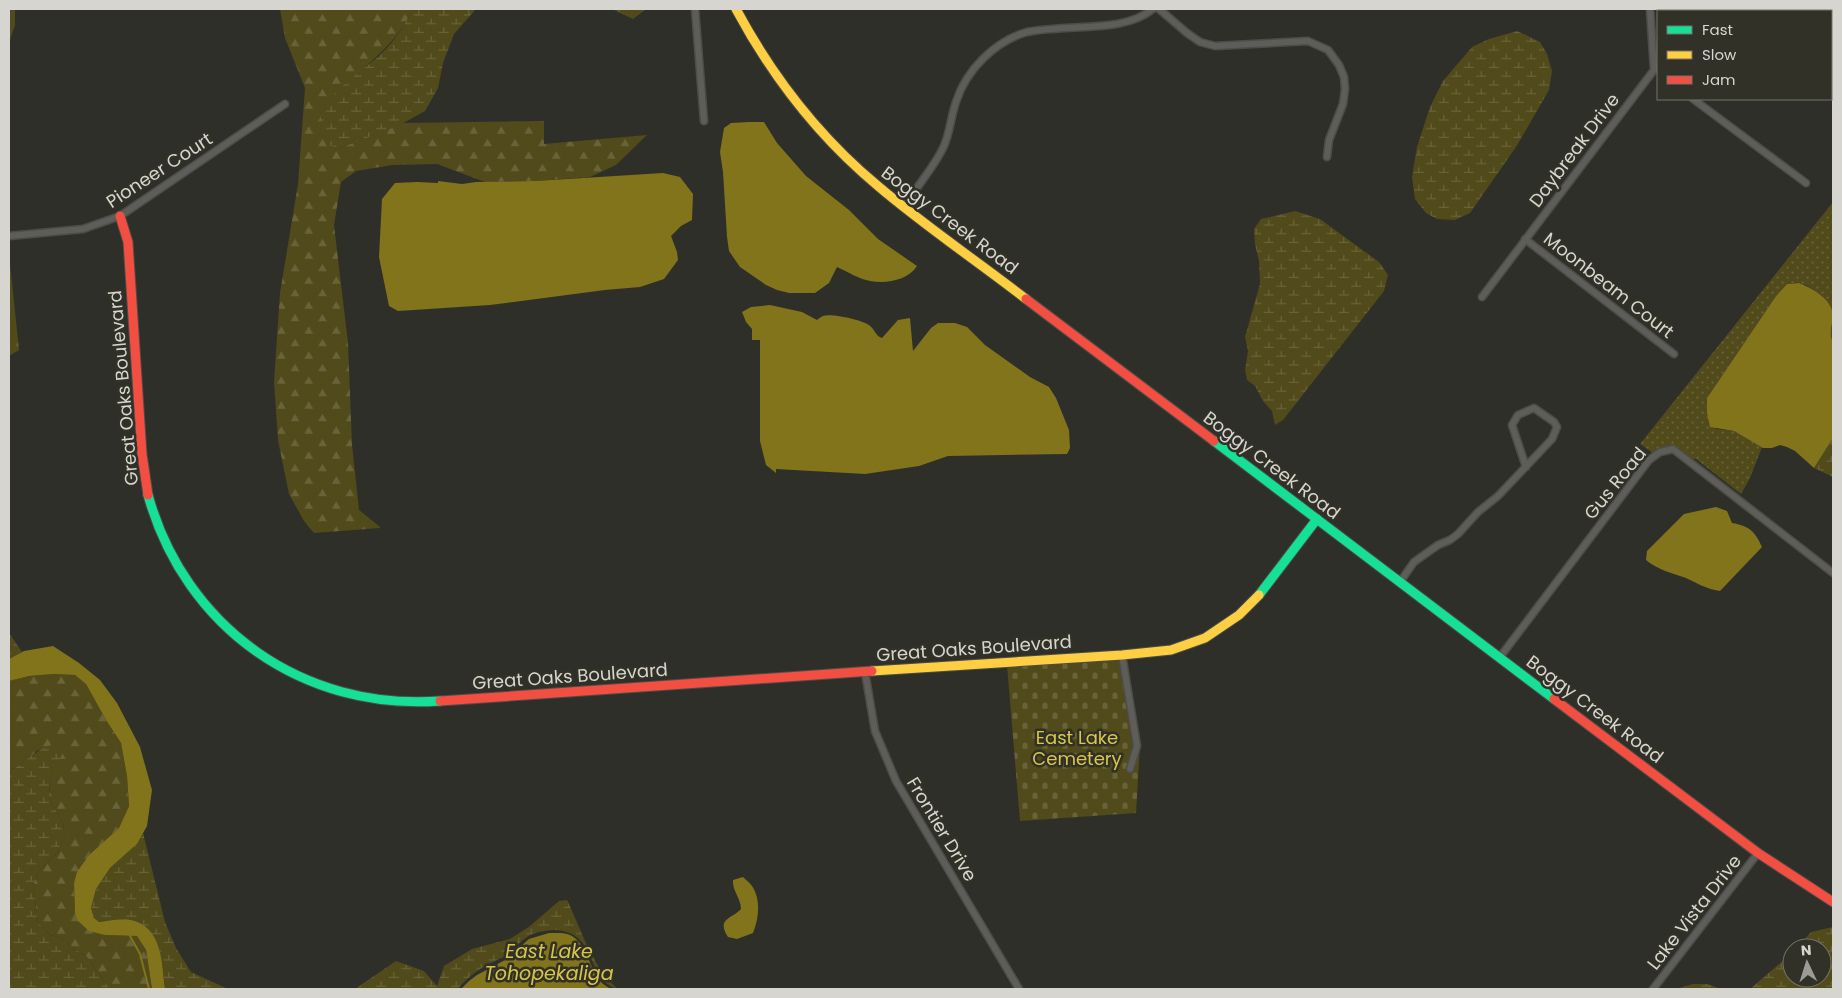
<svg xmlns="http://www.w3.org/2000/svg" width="1842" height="998" font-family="Poppins,sans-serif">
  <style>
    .grass { fill: url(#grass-dots) }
    .forest { fill: url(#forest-firs) }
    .wetland { fill: url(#wetland-marsh) }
    .cemetery { fill: url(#cemetery-stones) }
    .water { fill: #81741b }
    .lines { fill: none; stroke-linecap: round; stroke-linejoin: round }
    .stream { stroke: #81741b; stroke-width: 2 }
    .street-casing { stroke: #4d4c48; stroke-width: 9 }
    .fast-casing { stroke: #4d4c48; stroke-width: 11 }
    .slow-casing { stroke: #4d4c48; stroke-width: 11 }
    .jam-casing { stroke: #4d4c48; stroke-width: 11 }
    .street { stroke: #5d5d59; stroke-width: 6 }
    .fast { stroke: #16e098; stroke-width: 9 }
    .slow { stroke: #ffcf43; stroke-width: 9 }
    .jam { stroke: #f24e42; stroke-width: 9 }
    .labels { text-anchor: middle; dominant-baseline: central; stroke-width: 5; stroke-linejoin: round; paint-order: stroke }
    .street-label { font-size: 18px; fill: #d6d5cf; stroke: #323127 }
    .park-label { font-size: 18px; fill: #d9c64b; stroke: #323127 }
    .water-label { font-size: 19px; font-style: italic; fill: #d7c449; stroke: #323127 }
  </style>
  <defs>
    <pattern id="grass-dots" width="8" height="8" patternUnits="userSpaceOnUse" patternTransform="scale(1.25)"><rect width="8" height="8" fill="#514a1a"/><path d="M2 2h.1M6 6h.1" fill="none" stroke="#69633a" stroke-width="1.8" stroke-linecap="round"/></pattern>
    <pattern id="forest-firs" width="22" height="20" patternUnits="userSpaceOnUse" patternTransform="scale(1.25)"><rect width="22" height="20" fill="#514a1a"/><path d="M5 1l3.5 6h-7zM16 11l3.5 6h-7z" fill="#69633a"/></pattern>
    <pattern id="wetland-marsh" width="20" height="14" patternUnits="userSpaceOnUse" patternTransform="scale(1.25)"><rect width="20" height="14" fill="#514a1a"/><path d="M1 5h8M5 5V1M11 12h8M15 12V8" fill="none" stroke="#69633a"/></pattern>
    <pattern id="cemetery-stones" width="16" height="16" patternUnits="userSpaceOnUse" patternTransform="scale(1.25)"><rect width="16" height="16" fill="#514a1a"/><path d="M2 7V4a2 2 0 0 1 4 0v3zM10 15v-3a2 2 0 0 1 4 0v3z" fill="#69633a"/></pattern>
  </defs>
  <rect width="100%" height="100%" fill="#2f2f2a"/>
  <path class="grass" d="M1833 202V342C1828 333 1833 324 1833 315 1832 302 1811 285 1799 283 1795 282 1790 284 1787 284L1776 296 1707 398 1716 429 1734 431 1762 447 1750 478 1741 494 1696 459H1691L1675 446 1660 448 1653 453 1640 444Z"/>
  <g class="forest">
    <polygon points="9,9 15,9 15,25 9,43"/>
    <path d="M280 9H413C396 46 362 67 335 96L340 148 403 123 544 121V144L647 135 616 165 590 177 535 181 485 182 437 164 392 165 356 171 341 182 334 225 348 343 352 445 359 510 380 527V528L314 533 304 521 289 494 278 440 274 382 280 293 298 184 305 88 285 38Z"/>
    <polygon points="9,254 19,350 9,356"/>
    <polygon points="54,674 75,675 86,684 106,720 121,743 127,776 129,806 119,828 89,855 74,883 75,914 105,935 137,936 146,950 152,989 110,989 87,957 55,936 50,935 38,922 33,885 39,871 57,853 65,835 63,823 49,798 50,778 63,751 38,750 28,759 9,771 9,681 29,676"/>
  </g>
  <g class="wetland">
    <path d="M413 9H476L454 34 443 63 438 88 425 111 398 126 340 148 327 145C323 133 317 120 324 108 337 86 364 70 382 53 395 40 405 25 413 9Z"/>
    <polygon points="606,9 646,9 633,19 614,10"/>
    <polygon points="1517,31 1540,42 1547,54 1552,71 1549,90 1516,147 1470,213 1455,220 1437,219 1426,213 1415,199 1412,177 1417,147 1430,107 1443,81 1472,47 1489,39"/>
    <polygon points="1295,211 1320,219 1379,262 1388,275 1384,291 1283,420 1275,425 1272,411 1263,401 1255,386 1247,380 1245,370 1248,351 1245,337 1260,284 1259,261 1255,244 1254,229 1261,219"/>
    <polygon points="1833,438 1833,477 1814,468"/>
    <polygon points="9,633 22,652 9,659"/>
    <path d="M51 745 64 751 50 778 49 798 63 823 65 835 57 853 39 871 33 885 38 922 50 935 55 936 87 957 110 989H9V771C24 763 35 751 51 745Z"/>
    <path d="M143 833 165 922 176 948 191 972 228 989H165C163 967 161 929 135 921 124 917 110 921 99 922L94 918 91 908 96 889 110 868 137 844Z"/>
    <path d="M567 900C581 929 593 969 618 989 585 980 599 933 556 930 547 930 534 932 527 937 519 942 514 950 507 955 504 958 500 958 497 960 482 967 468 976 458 989H355L396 961 424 971 437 986 444 966 472 949 510 939 530 926 559 901Z"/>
    <polygon points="1833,927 1833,989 1750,989 1792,953 1792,978 1822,978 1822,948 1797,948 1811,932"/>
    <polygon points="1693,984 1708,984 1721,989 1676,989"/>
  </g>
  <polygon class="cemetery" points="1126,658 1140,745 1136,813 1020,821 1007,665"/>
  <g class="water">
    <path d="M749 122H764L777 143 806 176 849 210 878 239 917 266C908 280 887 284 870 281 859 279 848 272 837 267L829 283 815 293H789L777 290 766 285 740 267 729 251 727 237 723 172 720 152 724 128 731 123Z"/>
    <polygon points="663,173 680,177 693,194 692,220 681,226 671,236 677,252 678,260 664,279 640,287 605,290 490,305 398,311 389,306 379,257 382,199 395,183 417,182 438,183 438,181 462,184 476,182 535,181"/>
    <path d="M1799 283C1812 288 1832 299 1833 315 1833 324 1828 333 1833 342V438L1814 468 1795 451 1787 447 1780 445 1772 448H1763L1734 431 1710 427 1707 413V398L1776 296 1787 284Z"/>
    <path d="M770 305 802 312 817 320C819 318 821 317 823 316 832 313 861 320 869 325 875 329 875 336 882 338L898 320 910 318 913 351 931 328 938 323H955L967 327 985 345 1030 377 1049 387 1056 398 1069 430 1070 448 1067 454 948 456 919 466 865 474 776 469V473L766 465 760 441V340H752V329L746 322 742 312 751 307Z"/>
    <path d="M1716 507 1727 511 1732 523C1749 526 1755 531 1762 547L1720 591C1706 589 1699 584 1686 578 1672 573 1658 570 1646 560L1647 551 1684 514Z"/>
    <path d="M53 646 79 663 100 680 117 703 140 747 152 790 147 826 137 844 110 868 96 889 91 908 94 918 99 922C110 921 124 917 135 921 163 930 162 966 165 989H152L146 950 137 936 105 935 89 931 78 921 75 914 74 883 77 872 89 855 119 828 129 806 127 776 121 743 106 720 86 684 75 675 54 674 29 676 9 681V659L24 651Z"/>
    <path d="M743 877C746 880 750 883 752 886 761 899 759 919 753 933L737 939 728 937C716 918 732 919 741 909 741 898 732 891 733 880Z"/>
    <path d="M549 933C556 933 566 932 572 936 586 945 589 963 596 976 600 982 605 986 611 989H461L469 981 477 975 507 959 529 939Z"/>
  </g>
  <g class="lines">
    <polyline class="stream" points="129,934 140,954 149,989"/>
    <defs>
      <g id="street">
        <polyline points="695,9 704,121"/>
        <polyline points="1159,9 1187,33 1200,42 1215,46 1308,41 1328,50 1339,65 1344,77 1345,89 1343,104 1329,140 1327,157"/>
        <polyline points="1693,99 1806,183"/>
        <path d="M905 207C916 186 934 168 944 146 950 132 951 116 956 102 966 70 995 41 1027 32 1040 29 1053 29 1065 28 1095 26 1129 28 1153 9"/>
        <polyline points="9,236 83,229 120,216 285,104"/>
        <polyline points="1525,239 1674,354"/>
        <polyline points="1482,297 1654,70 1650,9"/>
        <polyline points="1400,582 1414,562 1438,545 1450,540 1458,534 1478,512 1498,496 1552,439 1557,427 1554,422 1534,408 1518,415 1512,425 1526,467"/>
        <polyline points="1122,655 1137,746 1130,769"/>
        <polyline points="1500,657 1649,460 1660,452 1673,449 1833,573"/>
        <polyline points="865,672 875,731 896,781 1019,989"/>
        <polyline points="1653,989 1758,853"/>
      </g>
      <g id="fast">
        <polyline points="1214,441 1554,699"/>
        <path d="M148 495C185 628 303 711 440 701"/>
        <polyline points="1259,595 1317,519"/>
      </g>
      <g id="slow">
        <path d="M736 9C772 76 819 137 878 186 925 226 977 261 1026 299"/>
        <polyline points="872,671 1122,655 1171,650 1205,638 1239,615 1259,595"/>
      </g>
      <g id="jam">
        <polyline points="120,216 128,242 142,454 148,495"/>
        <polyline points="1026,299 1214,441"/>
        <polyline points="1554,699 1758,853 1833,902"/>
        <polyline points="440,701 872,671"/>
      </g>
    </defs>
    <use href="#street" class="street-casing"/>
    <use href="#fast" class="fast-casing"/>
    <use href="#slow" class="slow-casing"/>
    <use href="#jam" class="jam-casing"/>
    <use href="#street" class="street"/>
    <use href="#fast" class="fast"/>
    <use href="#slow" class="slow"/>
    <use href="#jam" class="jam"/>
  </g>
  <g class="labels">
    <g class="street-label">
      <text transform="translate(1574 150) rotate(-53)">Daybreak Drive</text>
      <text transform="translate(159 170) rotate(-33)">Pioneer Court</text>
      <text transform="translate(950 220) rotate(37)">Boggy Creek Road</text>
      <text transform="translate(1609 285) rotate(38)">Moonbeam Court</text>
      <text transform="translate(123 388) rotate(-95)">Great Oaks Boulevard</text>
      <text transform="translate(1272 465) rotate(37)">Boggy Creek Road</text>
      <text transform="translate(1615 483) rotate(-51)">Gus Road</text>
      <text transform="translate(974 648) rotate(-4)">Great Oaks Boulevard</text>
      <text transform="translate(570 676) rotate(-4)">Great Oaks Boulevard</text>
      <text transform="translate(1595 709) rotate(37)">Boggy Creek Road</text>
      <text transform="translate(942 829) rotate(59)">Frontier Drive</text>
      <text transform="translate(1694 912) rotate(-52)">Lake Vista Drive</text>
    </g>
    <g class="park-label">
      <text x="1077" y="737">East Lake<tspan x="1077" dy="21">Cemetery</tspan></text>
    </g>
    <g class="water-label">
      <text x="549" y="951">East Lake<tspan x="549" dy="22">Tohopekaliga</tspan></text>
    </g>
  </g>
  <rect width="1842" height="998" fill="none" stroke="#d6d5cf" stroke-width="20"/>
  <rect x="1657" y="10" width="175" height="90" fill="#323127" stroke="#74736a"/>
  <rect x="1667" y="26" width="25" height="8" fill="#16e098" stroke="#74736a"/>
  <text x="1702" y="35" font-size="15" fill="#d6d5cf">Fast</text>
  <rect x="1667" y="51" width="25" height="8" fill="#ffcf43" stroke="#74736a"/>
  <text x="1702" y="60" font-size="15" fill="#d6d5cf">Slow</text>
  <rect x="1667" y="76" width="25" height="8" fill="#f24e42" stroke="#74736a"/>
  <text x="1702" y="85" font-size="15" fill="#d6d5cf">Jam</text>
  <g transform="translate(1807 963) rotate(356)"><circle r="24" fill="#323127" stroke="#74736a"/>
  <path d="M0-4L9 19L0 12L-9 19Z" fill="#9c9b95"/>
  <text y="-8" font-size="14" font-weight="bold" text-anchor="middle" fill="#d6d5cf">N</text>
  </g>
</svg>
